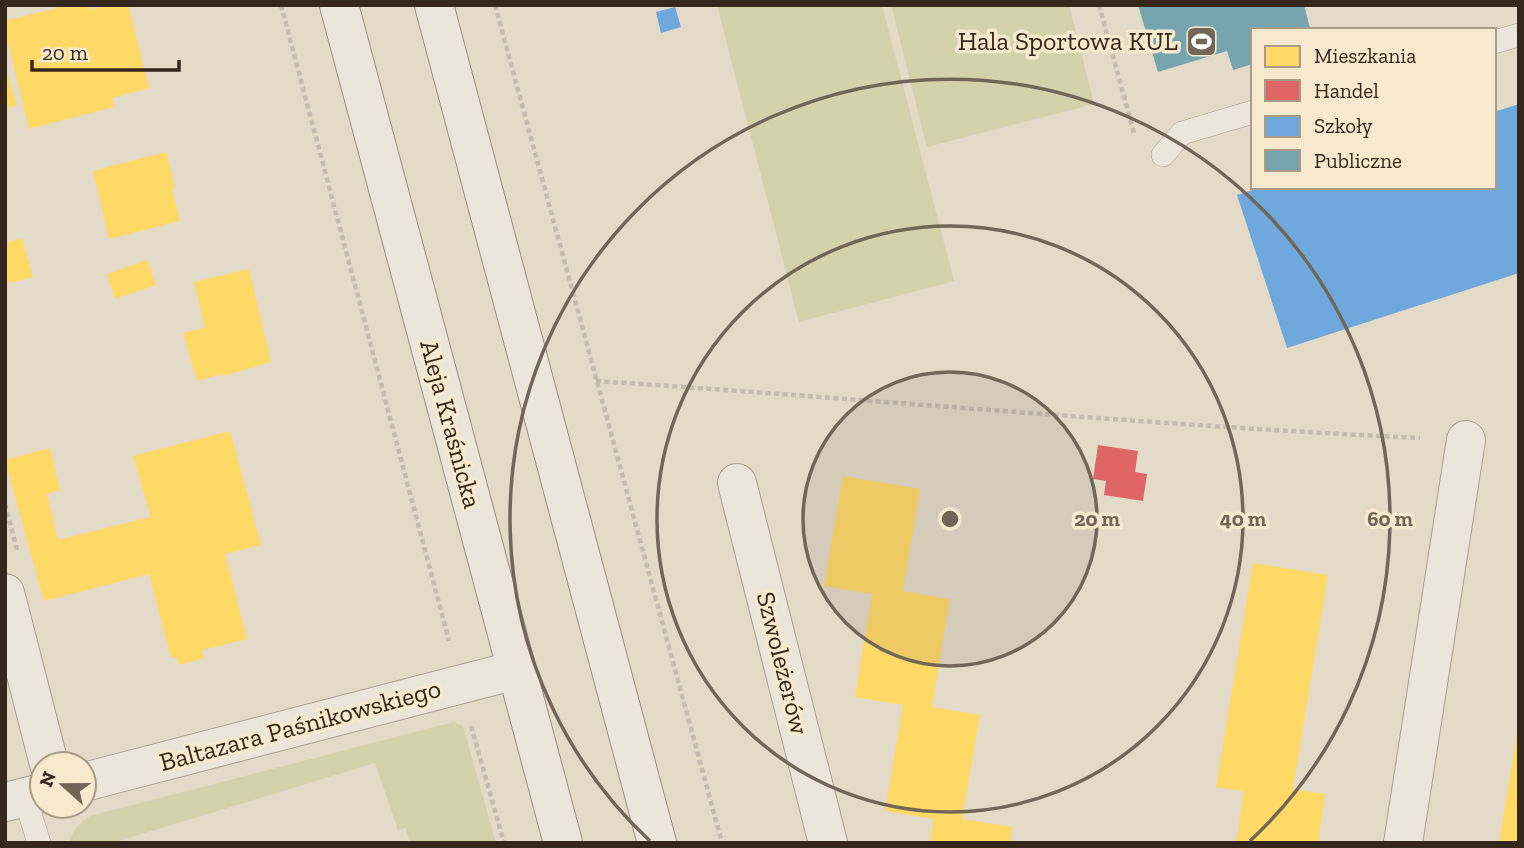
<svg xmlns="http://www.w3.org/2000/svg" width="1524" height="848" font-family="'Zilla Slab',serif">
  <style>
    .green { fill: #d3d2aa }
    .homes { fill: #ffd966 }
    .shops { fill: #e06666 }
    .schools { fill: #6fa8dc }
    .public { fill: #76a5af }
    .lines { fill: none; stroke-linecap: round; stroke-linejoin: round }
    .lane-casing { stroke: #a79f92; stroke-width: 24 }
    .street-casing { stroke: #a79f92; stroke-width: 40 }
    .secondary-casing { stroke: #978f82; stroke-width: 40 }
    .path { stroke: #c3bcb1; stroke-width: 4.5; stroke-dasharray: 5 3.5; stroke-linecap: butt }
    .lane { stroke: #ebe5da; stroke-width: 23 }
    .street { stroke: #ebe5da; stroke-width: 38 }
    .secondary { stroke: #ebe5da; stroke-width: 38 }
    .ring { fill: none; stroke: #726658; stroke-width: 3.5 }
    .labels { text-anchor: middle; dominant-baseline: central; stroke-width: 7; stroke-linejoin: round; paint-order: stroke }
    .poi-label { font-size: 26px; fill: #35271b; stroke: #f6e9cd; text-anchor: end }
    .street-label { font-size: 26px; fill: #35271b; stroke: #f6e9cd }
    .centre { fill: #726658; stroke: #f6e9cd; stroke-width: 3.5 }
    .ring-label { font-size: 21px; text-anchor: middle; font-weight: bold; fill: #726658; stroke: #f6e9cd; stroke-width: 7; stroke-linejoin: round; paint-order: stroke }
  </style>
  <rect width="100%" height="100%" fill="#e3dac8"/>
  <g class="green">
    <polygon points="717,5 882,5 954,281 799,322"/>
    <polygon points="891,5 1069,5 1094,104 927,147"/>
    <path d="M454 722 463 726 496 843H410L406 828 398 830 375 763 112 843H68C74 830 78 823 90 816Z"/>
  </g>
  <g class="homes">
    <polygon points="70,5 89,5 90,10 108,5 128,5 149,88 112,98 114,107 29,129 5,30 5,21"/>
    <polygon points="5,76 8,76 17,105 5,109"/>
    <polygon points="166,152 175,188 172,189 180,221 109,239 93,171"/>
    <polygon points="22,238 33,277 5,284 5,243"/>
    <polygon points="147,260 156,285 115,299 107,274"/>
    <polygon points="249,269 271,362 223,376 221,374 197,381 183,333 205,328 194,282"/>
    <polygon points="230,431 261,545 225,554 247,639 202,650 204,658 179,665 177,657 171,658 149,574 44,601 5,460 50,448 60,490 47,494 58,540 151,517 133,456"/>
    <polygon points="843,476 920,489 903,591 950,599 932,707 980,715 962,819 1012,827 1010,843 930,843 934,819 885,811 903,705 855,697 872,594 824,586"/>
    <polygon points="1253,563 1328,575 1293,789 1325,794 1318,843 1236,843 1244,791 1216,787"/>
    <polygon points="1517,733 1519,733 1519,843 1499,843"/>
  </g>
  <polygon class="shops" points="1098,445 1138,451 1135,472 1147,474 1143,501 1104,495 1106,481 1093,479"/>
  <g class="schools">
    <polygon points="675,7 681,27 661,33 656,12"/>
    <polygon points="1519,104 1519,273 1287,348 1237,195 1262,187 1494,187 1494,112"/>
  </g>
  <polygon class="public" points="1138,5 1304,5 1310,28 1304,30 1253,30 1253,64 1233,70 1227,51 1158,72"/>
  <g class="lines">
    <defs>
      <g id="lane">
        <polyline points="1494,42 1519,35"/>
        <polyline points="1163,155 1182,133 1253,112"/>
        <polyline points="25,797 39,843"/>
      </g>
      <g id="street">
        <polyline points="737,483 828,843"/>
        <polyline points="5,593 49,764"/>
        <polyline points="84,782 516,670"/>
        <polyline points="5,802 42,793"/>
        <polyline points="1403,843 1466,440"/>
      </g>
      <g id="secondary">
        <polyline points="339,5 563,843"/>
        <polyline points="434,5 657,843"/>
      </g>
    </defs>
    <use href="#lane" class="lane-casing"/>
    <use href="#street" class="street-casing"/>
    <use href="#secondary" class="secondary-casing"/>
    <g class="path">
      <polyline points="281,5 449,641"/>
      <polyline points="495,5 722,843"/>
      <polyline points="1099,5 1134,133"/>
      <path d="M596 381C871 399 1145 425 1420 438"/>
      <polyline points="5,504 17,550"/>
      <polyline points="471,726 504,843"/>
    </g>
    <use href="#lane" class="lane"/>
    <use href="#street" class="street"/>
    <use href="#secondary" class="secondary"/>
  </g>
  <circle cx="950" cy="519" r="147" fill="#726658" fill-opacity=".12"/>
  <g class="ring">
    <circle cx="950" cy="519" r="147"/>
    <circle cx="950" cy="519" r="293"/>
    <path d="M650 841A440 440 0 1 1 1250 841"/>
  </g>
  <defs>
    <symbol id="stadium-square" viewBox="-11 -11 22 22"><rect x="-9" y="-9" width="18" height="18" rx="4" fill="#726658" stroke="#f6e9cd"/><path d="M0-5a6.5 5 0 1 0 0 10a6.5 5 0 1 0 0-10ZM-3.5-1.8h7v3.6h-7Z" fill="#fff"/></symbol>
  </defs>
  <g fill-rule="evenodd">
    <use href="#stadium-square" x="1184" y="24" width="35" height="35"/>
  </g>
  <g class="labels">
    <g class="poi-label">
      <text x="1178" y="41">Hala Sportowa KUL</text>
    </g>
    <g class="street-label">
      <text transform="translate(451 424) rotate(75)">Aleja Kraśnicka</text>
      <text transform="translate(783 663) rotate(76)">Szwoleżerów</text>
      <text transform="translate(300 725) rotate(-15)">Baltazara Paśnikowskiego</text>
    </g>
  </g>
  <circle cx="950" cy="519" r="10" class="centre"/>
  <g class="ring-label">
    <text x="1097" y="526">20 m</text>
    <text x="1243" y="526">40 m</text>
    <text x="1390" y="526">60 m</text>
  </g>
  <rect width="1524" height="848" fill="none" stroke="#35271b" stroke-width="14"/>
  <rect x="1251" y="28" width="245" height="161" fill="#f6e9cd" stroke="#a99b86" stroke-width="2"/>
  <rect x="1265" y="46" width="35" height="21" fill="#ffd966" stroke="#a99b86" stroke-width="2"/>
  <text x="1314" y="63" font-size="21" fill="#35271b">Mieszkania</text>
  <rect x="1265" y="80" width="35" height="21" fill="#e06666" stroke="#a99b86" stroke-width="2"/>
  <text x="1314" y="98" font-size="21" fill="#35271b">Handel</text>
  <rect x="1265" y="116" width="35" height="21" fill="#6fa8dc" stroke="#a99b86" stroke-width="2"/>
  <text x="1314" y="133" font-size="21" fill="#35271b">Szkoły</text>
  <rect x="1265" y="150" width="35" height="21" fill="#76a5af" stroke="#a99b86" stroke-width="2"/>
  <text x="1314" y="168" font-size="21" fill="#35271b">Publiczne</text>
  <g transform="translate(63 785) rotate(291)"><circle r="33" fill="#f6e9cd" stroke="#a99b86" stroke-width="2"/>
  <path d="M0-5L12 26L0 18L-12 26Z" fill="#726658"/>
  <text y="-10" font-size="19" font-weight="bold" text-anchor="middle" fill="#35271b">N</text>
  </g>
  <path d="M32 60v10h147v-10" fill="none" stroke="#35271b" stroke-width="3.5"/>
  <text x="42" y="60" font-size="21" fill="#35271b" stroke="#f6e9cd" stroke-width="5" paint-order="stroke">20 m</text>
</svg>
